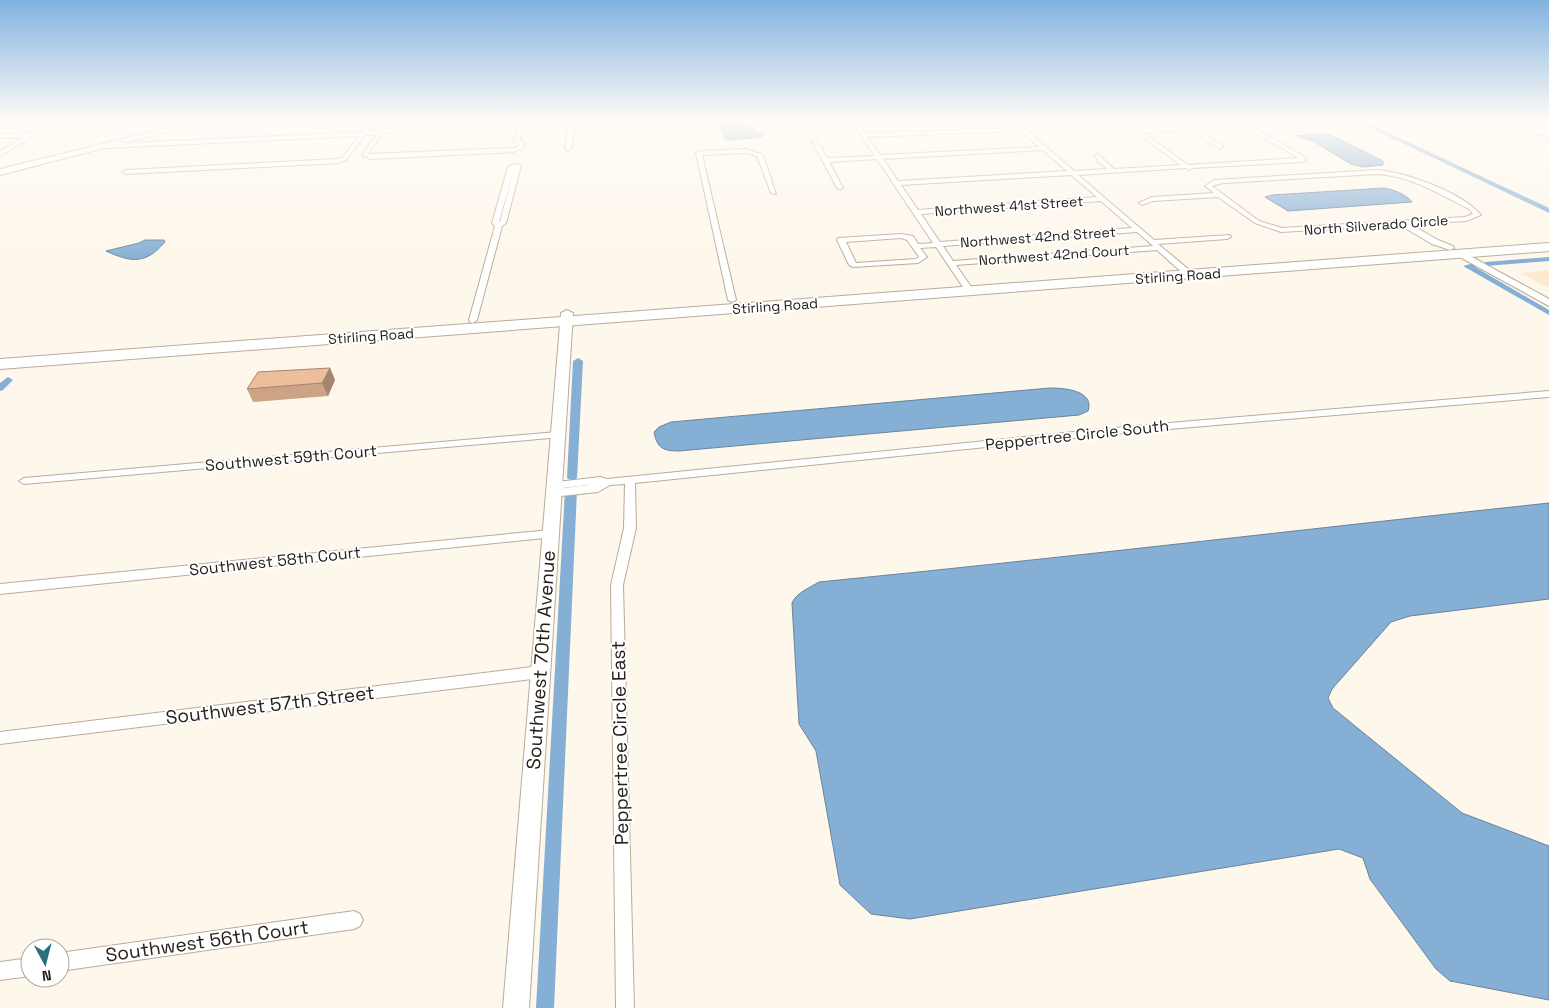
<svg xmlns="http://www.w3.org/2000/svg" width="1549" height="1008" font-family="'Space Grotesk',sans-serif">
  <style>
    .built { fill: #fcebd1 }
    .water { fill: #86afd5; stroke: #69849d }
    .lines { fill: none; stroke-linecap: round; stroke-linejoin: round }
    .canal { fill: #86afd5; fill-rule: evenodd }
    .minor-casing { stroke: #b8ac9a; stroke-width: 2 }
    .tertiary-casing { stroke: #b8ac9a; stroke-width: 2 }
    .secondary-casing { stroke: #b8ac9a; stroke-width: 2 }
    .primary-casing { stroke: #b8ac9a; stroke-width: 2 }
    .minor { fill: #fff; fill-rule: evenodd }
    .tertiary { fill: #fff; fill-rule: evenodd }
    .secondary { fill: #fff; fill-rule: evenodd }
    .primary { fill: #fff; fill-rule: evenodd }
    .wall { fill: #cca385 }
    .shaded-wall { fill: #a6856c }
    .building { fill: #edbe9b; stroke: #a6856c }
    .labels { text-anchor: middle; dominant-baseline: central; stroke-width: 4; stroke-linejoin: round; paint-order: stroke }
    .far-street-label { font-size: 14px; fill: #25211a; stroke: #fff }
    .street-label { font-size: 16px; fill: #25211a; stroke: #fff }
    .near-street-label { font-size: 19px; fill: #25211a; stroke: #fff }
  </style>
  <rect width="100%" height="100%" fill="#fef7eb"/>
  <polygon class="built" points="1549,270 1549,288 1521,273"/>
  <g class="water">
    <polygon points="720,121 741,121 746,126 764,135 761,137 729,140 724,138"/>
    <polygon points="1322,133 1331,135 1383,161 1383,165 1363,167 1351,164 1313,141 1296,136"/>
    <path d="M1384 188C1394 190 1406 194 1412 202L1288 211 1265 197 1272 195Z"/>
    <path d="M145 240H164L165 242C146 264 132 263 106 251L139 243Z"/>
    <path d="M1050 388C1063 388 1095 390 1088 411L1079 415 679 451C663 451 657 448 654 432L659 427 671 422Z"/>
    <path d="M1549 503V599L1410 616 1391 622 1332 689 1328 698 1333 708 1462 813 1549 846V1000L1450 981 1436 969 1370 879 1363 858 1339 849 910 919 871 914 840 885 816 751 799 724 792 603C796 593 809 588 819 582 1063 558 1306 529 1549 503Z"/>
  </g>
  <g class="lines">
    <g class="canal">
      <polygon points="1356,121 1363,121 1549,208 1549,213"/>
      <polygon points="1549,257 1549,261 1486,266 1482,264 1486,262"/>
      <polygon points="1474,263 1478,265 1475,267 1549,310 1549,315 1463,266"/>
      <polygon points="578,358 583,361 577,478 572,481 567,478 573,361"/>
      <polygon points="8,377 13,380 3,390 0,391 0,383"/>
      <polygon points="571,486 577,490 554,1008 536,1008 565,490"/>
    </g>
    <defs>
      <g id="minor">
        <polygon points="79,121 115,121 112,123 49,126 46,124"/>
        <path d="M370 121H376L368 132 425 124 529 121 522 132 520 140 525 143 523 148 513 152 371 159 362 155 376 135H365L346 160 339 163 126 174 123 172 126 170 338 159 342 158 359 136 106 148 103 146 106 144 362 132ZM522 124 516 132 514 141 519 144 518 147 513 148 368 154 382 134 425 128Z"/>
        <polygon points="569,121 575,121 571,149 568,151 565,149"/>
        <polygon points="806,121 815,121 804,125 801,123"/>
        <path d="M851 121H857L865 133 1017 128 1010 121H1016L1074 171 1107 169 1098 161 1095 156 1098 154 1114 169 1181 165 1137 133 1148 128 1296 121H1331L1328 123 1252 126 1303 156 1306 160 1303 162 1192 168 1189 170 1186 168 1078 175 1154 240 1230 235 1231 237 1227 239 1158 244 1193 273V277H1187L1157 250 956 265 974 291 970 293H967L936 247 920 248 927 257 918 263 853 267 849 265 837 240 838 238 901 234 913 236 918 244 933 243 877 159 829 162 843 188 840 190 837 188 812 141 817 140 827 158 875 156ZM1244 127 1299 158 1188 165 1144 133 1190 130 1221 149 1223 146 1197 129ZM1021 131 1039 147 880 155 867 137ZM1043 150 1067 171 898 181 883 159ZM1071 175 1097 197 918 210 901 185ZM1101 201 1132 228 940 242 921 214ZM1137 232 1153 246 953 261 943 246ZM901 238 907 240 919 257 916 259 856 263 846 242Z"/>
        <polygon points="0,134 31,133 34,135 31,137 0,138"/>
        <polygon points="746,149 763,155 776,194 771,193 757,156 746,153 702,155 736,300 732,302 728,300 696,153 699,151"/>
        <path d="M511 165 518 164 521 166 506 223 502 226 477 320 473 323 470 322 469 320 495 226 492 223 508 167ZM514 168 500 222H499Z"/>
        <path d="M1377 170C1406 172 1463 193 1481 215L1466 221 1410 224 1438 240 1453 246 1454 248 1450 250 1432 244 1400 225 1281 232 1255 223 1218 197 1153 201 1142 205 1139 203 1152 197 1214 193 1205 186 1214 180ZM1377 174C1411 176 1439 194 1469 209L1473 214 1465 217 1282 228 1259 221 1212 186 1223 183Z"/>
        <polygon points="1549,391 1549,397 1134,432 635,483 636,528 623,585 634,1008 616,1008 611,585 624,528 625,484 610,485 598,492 552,497 546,493 548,490 597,484 553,489 548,485 549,483 600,477 607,479 1134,426"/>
        <polygon points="557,432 561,433 562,435 561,437 24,484 19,481 24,478"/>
        <polygon points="550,530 556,534 554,537 0,594 0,584"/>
        <polygon points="540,666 545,668 547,672 545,676 540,678 0,744 0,732"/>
        <polygon points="354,911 360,914 363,920 360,926 354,929 60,971 60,953"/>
        <polygon points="30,958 30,976 0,980 0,962"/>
      </g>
      <g id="tertiary">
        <polygon points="49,121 58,121 0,156 0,151"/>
        <polygon points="1461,251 1549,299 1549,306 1458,256 1456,254"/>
        <polygon points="567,310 573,313 529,1008 503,1008 561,313"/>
      </g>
      <polygon id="secondary" points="195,121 208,121 0,175 0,169"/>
      <g id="primary">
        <polygon points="1497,121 1511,121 1549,131 1549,137"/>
        <polygon points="1549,243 1549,251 0,369 0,359"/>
      </g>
    </defs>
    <use href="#minor" class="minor-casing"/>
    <use href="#tertiary" class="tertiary-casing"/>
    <use href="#secondary" class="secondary-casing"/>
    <use href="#primary" class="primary-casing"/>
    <use href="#minor" class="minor"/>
    <use href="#tertiary" class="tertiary"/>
    <use href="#secondary" class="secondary"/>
    <use href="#primary" class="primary"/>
  </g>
  <polygon class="wall" points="330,368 335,380 328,396 253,402 247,389"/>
  <polygon class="shaded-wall" points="330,368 335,380 328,396 322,383"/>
  <polygon class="building" points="330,368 322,383 247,389 258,372"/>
  <linearGradient id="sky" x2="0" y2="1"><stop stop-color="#81b2e0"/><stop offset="0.46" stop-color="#fffbf6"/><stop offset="1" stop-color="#fffbf6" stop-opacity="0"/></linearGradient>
  <rect width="1549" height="262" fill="url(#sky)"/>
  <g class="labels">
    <g class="far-street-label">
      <text transform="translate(1009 206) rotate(-4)">Northwest 41st Street</text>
      <text transform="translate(1376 225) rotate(-4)">North Silverado Circle</text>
      <text transform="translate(1038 237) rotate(-4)">Northwest 42nd Street</text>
      <text transform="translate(1054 255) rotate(-4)">Northwest 42nd Court</text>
      <text transform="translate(1178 276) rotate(-4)">Stirling Road</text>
      <text transform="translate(775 306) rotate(-4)">Stirling Road</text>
      <text transform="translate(371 336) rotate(-4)">Stirling Road</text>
    </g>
    <g class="street-label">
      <text transform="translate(1077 435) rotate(-6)">Peppertree Circle South</text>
      <text transform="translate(291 458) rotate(-5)">Southwest 59th Court</text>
      <text transform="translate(275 561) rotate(-6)">Southwest 58th Court</text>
    </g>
    <g class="near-street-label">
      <text transform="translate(541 660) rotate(-86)">Southwest 70th Avenue</text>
      <text transform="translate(270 705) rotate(-7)">Southwest 57th Street</text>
      <text transform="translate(620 743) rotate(-91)">Peppertree Circle East</text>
      <text transform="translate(207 941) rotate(-8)">Southwest 56th Court</text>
    </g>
  </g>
  <g transform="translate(45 963) rotate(173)"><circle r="24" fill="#ffffff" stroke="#a8a6a3"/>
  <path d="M0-4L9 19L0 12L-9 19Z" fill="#2b6e80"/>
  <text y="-8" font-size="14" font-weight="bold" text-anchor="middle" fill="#25211a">N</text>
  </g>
</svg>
